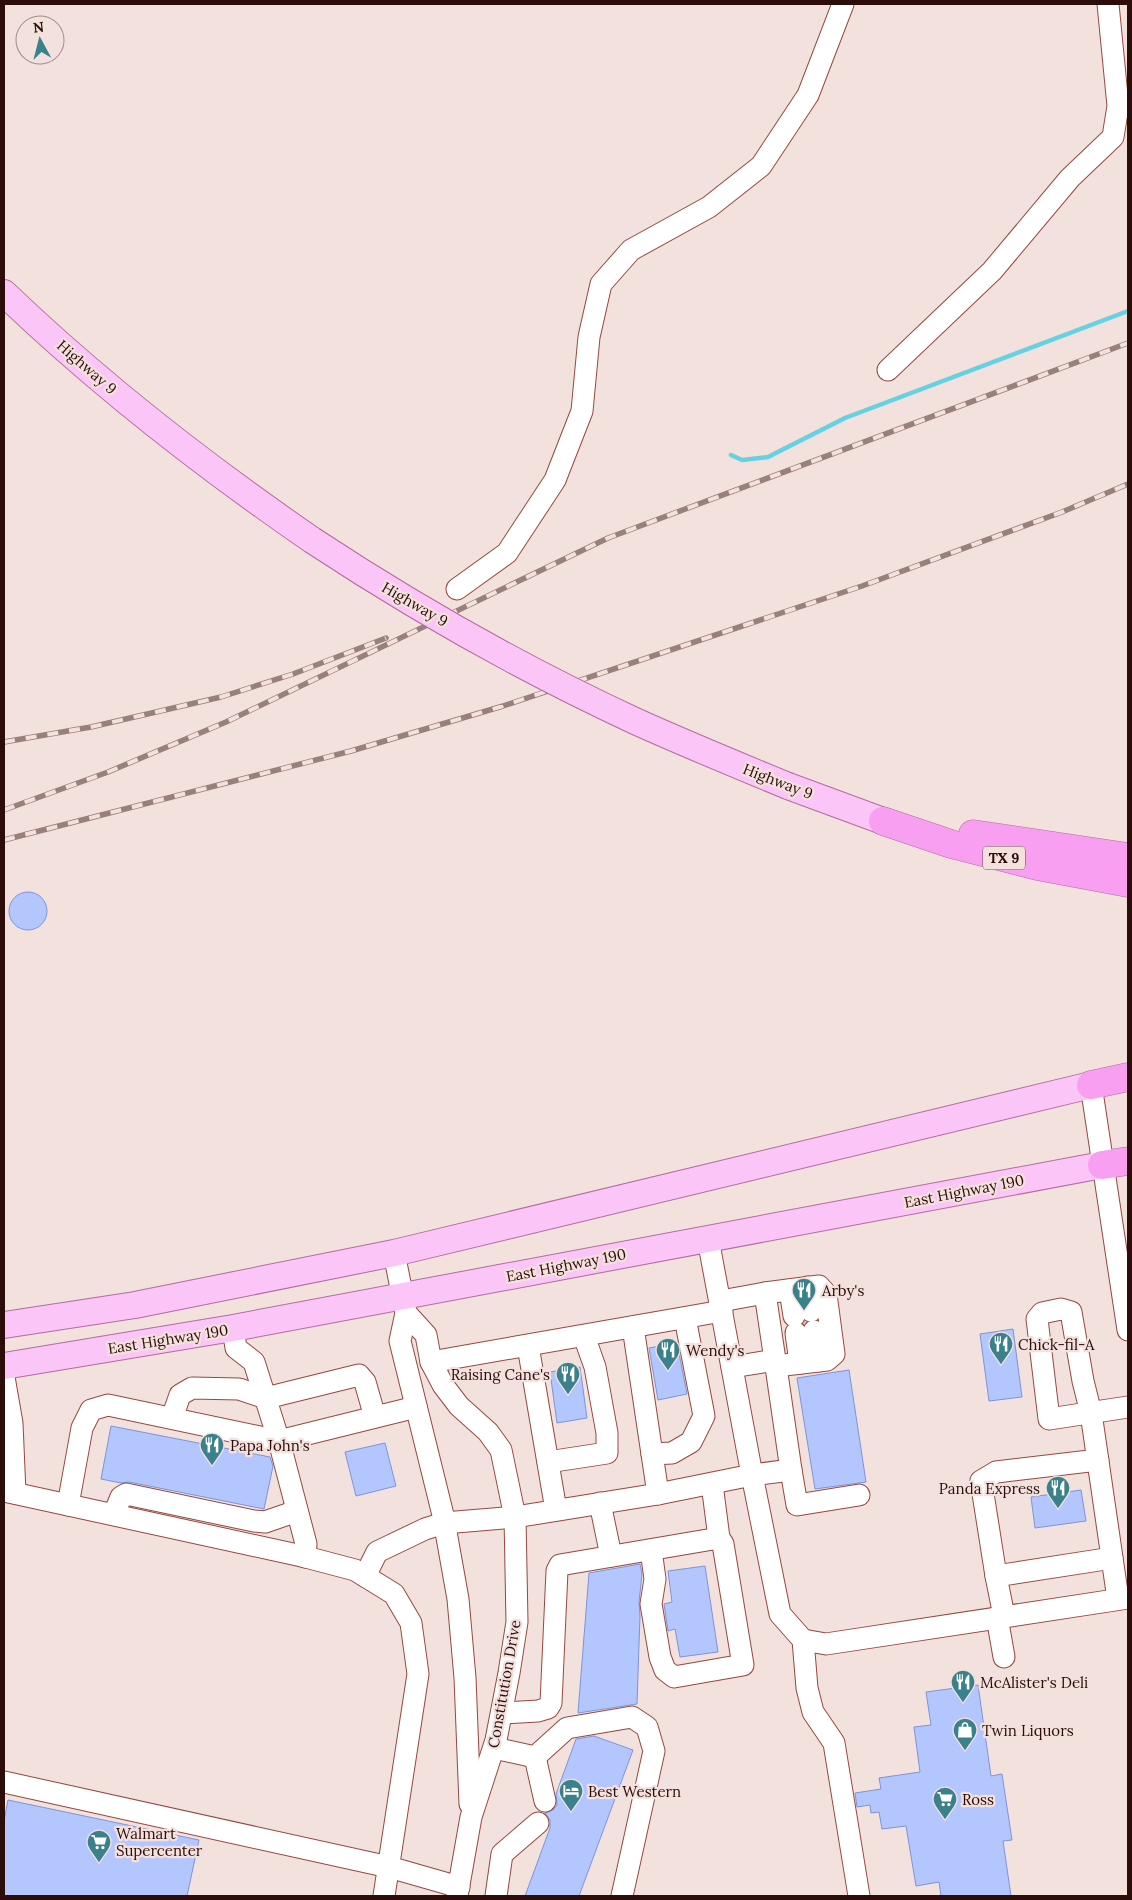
<svg xmlns="http://www.w3.org/2000/svg" width="1132" height="1900" font-family="Lora,serif">
  <style>
    .lines { fill: none; stroke-linecap: round; stroke-linejoin: round }
    .stream { stroke: #66d1e2; stroke-width: 4.5 }
    .building { fill: #b3c6fe; stroke: #7d94d8 }
    .minor-tunnel { stroke: #d5c1be; stroke-width: 21; stroke-dasharray: 21 11; stroke-linecap: butt }
    .minor-casing { stroke: #95483e; stroke-width: 23 }
    .major-casing { stroke: #b16ca0; stroke-width: 28 }
    .highway-casing { stroke: #b16ca0; stroke-width: 29 }
    .minor { stroke: #fff; stroke-width: 21 }
    .major { stroke: #fbc5f7; stroke-width: 26 }
    .highway { stroke: #f89ff2; stroke-width: 28 }
    .rail-casing { stroke: #98807c; stroke-width: 5.5 }
    .rail { stroke: #f3e1de; stroke-width: 4; stroke-dasharray: 11; stroke-linecap: butt }
    .major-bridge-casing { stroke: #b16ca0; stroke-width: 28; stroke-linecap: butt }
    .major-bridge { stroke: #fbc5f7; stroke-width: 26 }
    .labels { text-anchor: middle; dominant-baseline: central; stroke-width: 4.5; stroke-linejoin: round; paint-order: stroke }
    .shield { fill: #f3e1de; stroke: #684d49; stroke-width: 1 }
    .shield-label { font-size: 14px; font-weight: bold; fill: #2c0d09 }
    .street-label { font-size: 15px; fill: #2c0d09; stroke: #f3e1de }
    .poi-label { font-size: 15px; fill: #2c0d09; stroke: #f3e1de; text-anchor: start }
  </style>
  <rect width="100%" height="100%" fill="#f3e1de"/>
  <g class="lines">
    <polyline class="stream" points="731,455 742,460 768,457 845,418 1128,311"/>
  </g>
  <g class="building">
    <circle cx="28" cy="911" r="19"/>
    <polygon points="1013,1329 1022,1397 989,1401 980,1334"/>
    <polygon points="677,1343 687,1394 658,1400 649,1348"/>
    <polygon points="580,1367 587,1418 557,1423 550,1372"/>
    <polygon points="849,1370 866,1482 815,1489 797,1378"/>
    <polygon points="111,1426 270,1457 273,1466 264,1509 129,1482 121,1483 101,1479"/>
    <polygon points="385,1443 396,1486 356,1496 345,1452"/>
    <polygon points="1081,1490 1086,1521 1035,1528 1031,1497"/>
    <polygon points="640,1564 642,1574 639,1602 640,1616 637,1704 578,1713 589,1573"/>
    <polygon points="705,1566 718,1652 680,1657 675,1629 668,1631 664,1604 672,1602 668,1571"/>
    <polygon points="978,1685 991,1776 1002,1774 1012,1840 1003,1841 1011,1896 941,1896 939,1882 916,1886 906,1826 882,1829 879,1812 871,1813 870,1805 857,1807 855,1793 881,1789 879,1778 920,1772 914,1727 931,1725 926,1692"/>
    <polygon points="594,1736 633,1750 579,1896 525,1896 550,1828 550,1820 545,1813 553,1810 557,1805 556,1794 576,1739"/>
    <polygon points="8,1800 199,1840 187,1896 4,1896 4,1821"/>
  </g>
  <g class="lines">
    <polyline class="minor-tunnel" points="804,1315 806,1332"/>
    <defs>
      <g id="minor">
        <polyline points="888,370 992,271 1070,178 1113,137 1118,106 1108,4"/>
        <polyline points="457,589 507,553 555,480 582,411 589,337 601,284 631,250 709,207 761,166 808,95 843,4"/>
        <polyline points="1091,1085 1128,1330"/>
        <polyline points="394,1253 406,1313 400,1341 443,1515 458,1599 465,1678 470,1804"/>
        <polyline points="808,1287 811,1311"/>
        <polyline points="790,1290 794,1316"/>
        <polyline points="765,1293 819,1286 826,1294 834,1354 827,1360 776,1366"/>
        <polyline points="721,1301 765,1293 775,1360"/>
        <polyline points="406,1313 426,1335 431,1362 443,1385 459,1406 488,1432 501,1450 515,1517 517,1622 509,1673 496,1740 471,1817 457,1896"/>
        <polyline points="633,1327 658,1494"/>
        <polyline points="233,1328 236,1348 254,1362 279,1441 416,1407"/>
        <polyline points="814,1331 818,1361"/>
        <polyline points="796,1333 800,1363"/>
        <polyline points="528,1346 556,1510"/>
        <polyline points="431,1362 722,1311"/>
        <polyline points="732,1367 775,1360 791,1470"/>
        <polyline points="4,1377 12,1423 15,1493"/>
        <polyline points="172,1418 180,1395 192,1388 239,1389 266,1398 359,1375 365,1382 375,1417"/>
        <polyline points="652,1454 672,1453 691,1442 704,1416 685,1318"/>
        <polyline points="548,1462 607,1453 607,1433 595,1367 584,1336"/>
        <polyline points="712,1484 719,1538"/>
        <polyline points="4,1491 302,1556 355,1570 394,1594 411,1623 418,1674 384,1896"/>
        <polyline points="600,1503 611,1556"/>
        <polyline points="68,1505 82,1428 91,1410 108,1405 279,1441 306,1544 305,1557"/>
        <polyline points="114,1514 121,1497 126,1494 254,1521 265,1522 297,1511"/>
        <polyline points="365,1576 377,1552 425,1529 444,1523 515,1517 658,1494 752,1475 708,1239"/>
        <polyline points="996,1576 981,1481 996,1472 1098,1460"/>
        <polyline points="1118,1599 1091,1413 1083,1381 1071,1312 1061,1309 1042,1313 1037,1319 1049,1419 1128,1407"/>
        <polyline points="1004,1616 996,1576 1112,1558"/>
        <polyline points="997,1617 1004,1657"/>
        <polyline points="803,1640 826,1644 1128,1598"/>
        <polyline points="502,1713 538,1711 548,1708 551,1703 557,1571 560,1565 719,1538 723,1544 743,1665 674,1677 665,1670 660,1657 651,1604 655,1579 651,1550"/>
        <polyline points="494,1748 535,1757 567,1728 632,1717 647,1727 654,1751 622,1896"/>
        <polyline points="535,1757 545,1801"/>
        <polyline points="4,1782 389,1867 459,1887"/>
        <polyline points="496,1896 502,1854 538,1823"/>
        <polyline points="859,1896 834,1743 813,1712 807,1688 803,1640 780,1614 752,1475 791,1470 797,1505 859,1495"/>
      </g>
      <g id="major">
        <path d="M4 293C99 384 203 465 312 540"/>
        <polyline points="788,786 883,821"/>
        <polyline points="4,1325 135,1305 394,1253 1091,1085"/>
        <polyline points="4,1366 233,1328 1102,1165"/>
      </g>
      <g id="highway">
        <polyline points="883,821 951,844 1037,866 1128,883"/>
        <polyline points="973,834 1128,857"/>
        <polyline points="1091,1085 1128,1077"/>
        <polyline points="1102,1165 1128,1161"/>
      </g>
    </defs>
    <use href="#minor" class="minor-casing"/>
    <use href="#major" class="major-casing"/>
    <use href="#highway" class="highway-casing"/>
    <use href="#minor" class="minor"/>
    <use href="#major" class="major"/>
    <use href="#highway" class="highway"/>
    <defs>
      <g id="rail">
        <polyline points="4,742 91,727 221,697 293,674 386,638"/>
        <polyline points="4,810 108,772 226,722 608,538 1128,343"/>
        <polyline points="4,840 351,751 503,706 862,586 1062,512 1128,484"/>
      </g>
    </defs>
    <use href="#rail" class="rail-casing"/>
    <use href="#rail" class="rail"/>
    <defs>
      <path id="major-bridge" d="M312 540C415 608 523 669 635 721 686 744 737 765 788 786"/>
    </defs>
    <use href="#major-bridge" class="major-bridge-casing"/>
    <use href="#major-bridge" class="major-bridge"/>
  </g>
  <defs>
    <symbol id="restaurant-pin" viewBox="-11 -11 22 30"><path d="M0 17L-7.5 6A9.5 9.5 0 1 1 7.5 6Z" fill="#3b818c" stroke="#f3e1de"/><path d="M-5-6h1v4h1v-4h1v4h1v-4h1v5L-1.5 .5V6h-2V.5L-5-1ZM5-6V6H3V1.5H1.5Q1.5-4 5-6Z" fill="#fff"/></symbol>
    <symbol id="shop-pin" viewBox="-11 -11 22 30"><path d="M0 17L-7.5 6A9.5 9.5 0 1 1 7.5 6Z" fill="#3b818c" stroke="#f3e1de"/><path d="M-5-2.5h2.3a2.7 3.5 0 0 1 5.4 0H5L5.5 6h-11ZM-1.5-2.5h3a1.5 2.3 0 0 0-3 0Z" fill="#fff"/></symbol>
    <symbol id="hotel-pin" viewBox="-11 -11 22 30"><path d="M0 17L-7.5 6A9.5 9.5 0 1 1 7.5 6Z" fill="#3b818c" stroke="#f3e1de"/><path d="M-6-4.5h1.5V1H6V5H4.5V3h-9V5H-6ZM-4 0a1.8 1.8 0 1 1 3.6 0ZM.5 0V-2.5h3Q6-2.5 6 0Z" fill="#fff"/></symbol>
    <symbol id="supermarket-pin" viewBox="-11 -11 22 30"><path d="M0 17L-7.5 6A9.5 9.5 0 1 1 7.5 6Z" fill="#3b818c" stroke="#f3e1de"/><path d="M-6-5.5h2.5l.6 2H6L4.5 2H-2.5L-4.4-4H-6ZM-1.5 3.2a1.3 1.3 0 1 0 .1 0ZM3 3.2a1.3 1.3 0 1 0 .1 0Z" fill="#fff"/></symbol>
  </defs>
  <g fill-rule="evenodd">
    <use href="#restaurant-pin" x="790" y="1276" width="28" height="38"/>
    <use href="#restaurant-pin" x="987" y="1330" width="28" height="38"/>
    <use href="#restaurant-pin" x="654" y="1336" width="28" height="38"/>
    <use href="#restaurant-pin" x="554" y="1360" width="28" height="38"/>
    <use href="#restaurant-pin" x="198" y="1431" width="28" height="38"/>
    <use href="#restaurant-pin" x="1044" y="1474" width="28" height="38"/>
    <use href="#restaurant-pin" x="949" y="1668" width="28" height="38"/>
    <use href="#shop-pin" x="951" y="1716" width="28" height="38"/>
    <use href="#hotel-pin" x="557" y="1777" width="28" height="38"/>
    <use href="#supermarket-pin" x="931" y="1785" width="28" height="38"/>
    <use href="#supermarket-pin" x="85" y="1828" width="28" height="38"/>
  </g>
  <g class="labels">
    <rect class="shield" x="983" y="846.5" width="42" height="23" rx="4"/>
    <g class="shield-label">
      <text x="1004" y="858">TX 9</text>
    </g>
    <g class="street-label">
      <text transform="translate(87 367) rotate(41)">Highway 9</text>
      <text transform="translate(415 604) rotate(30)">Highway 9</text>
      <text transform="translate(778 781) rotate(21)">Highway 9</text>
      <text transform="translate(964 1191) rotate(-11)">East Highway 190</text>
      <text transform="translate(566 1265) rotate(-11)">East Highway 190</text>
      <text transform="translate(168 1339) rotate(-9)">East Highway 190</text>
      <text transform="translate(504 1684) rotate(-80)">Constitution Drive</text>
    </g>
    <g class="poi-label">
      <text x="822" y="1290">Arby's</text>
      <text x="1018" y="1344">Chick-fil-A</text>
      <text x="686" y="1350">Wendy's</text>
      <text x="550" y="1374" text-anchor="end">Raising Cane's</text>
      <text x="230" y="1445">Papa John's</text>
      <text x="1040" y="1488" text-anchor="end">Panda Express</text>
      <text x="980" y="1682">McAlister's Deli</text>
      <text x="982" y="1730">Twin Liquors</text>
      <text x="588" y="1791">Best Western</text>
      <text x="962" y="1799">Ross</text>
      <text x="116" y="1833">Walmart<tspan x="116" dy="17">Supercenter</tspan></text>
    </g>
  </g>
  <rect width="1132" height="1900" fill="none" stroke="#2c0d09" stroke-width="10"/>
  <g transform="translate(40 40) rotate(353)"><circle r="24" fill="#f3e1de" stroke="#a38c89"/>
  <path d="M0-4L9 19L0 12L-9 19Z" fill="#3b818c"/>
  <text y="-8" font-size="14" font-weight="bold" text-anchor="middle" fill="#2c0d09">N</text>
  </g>
</svg>
